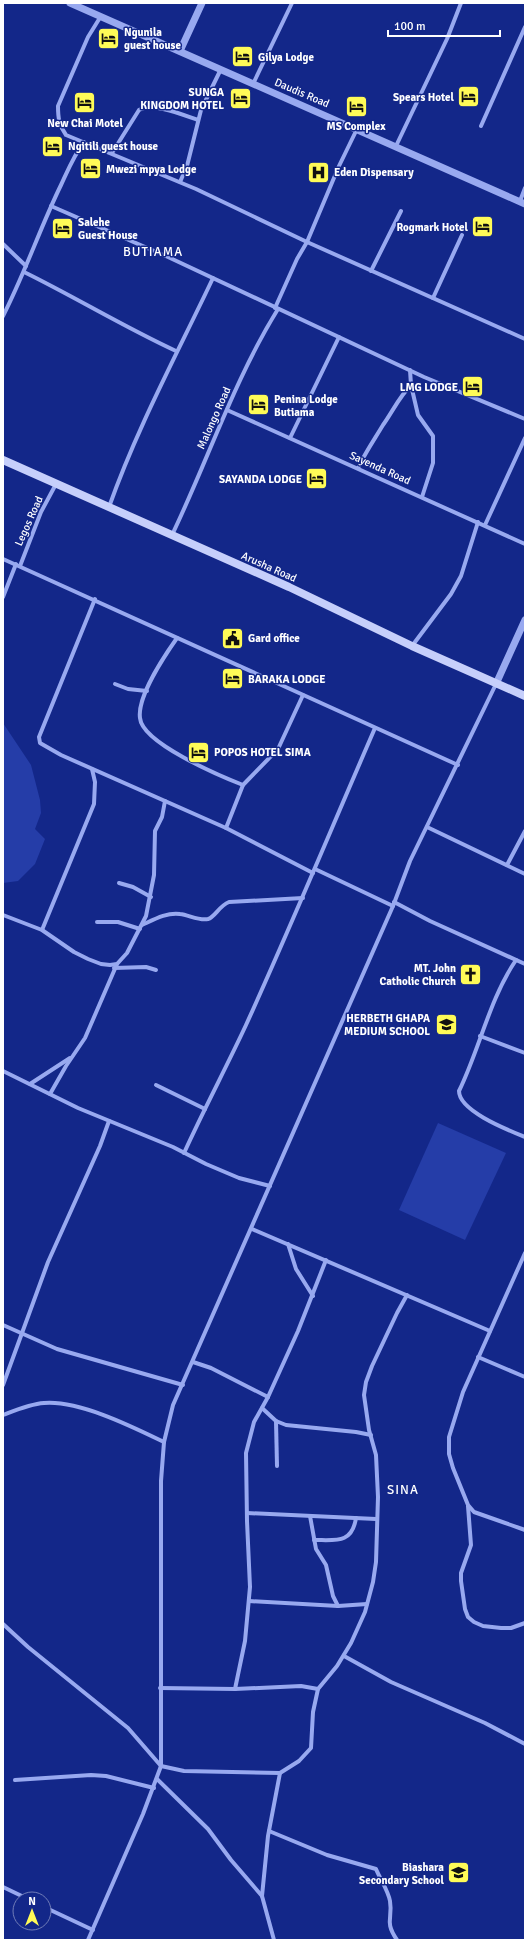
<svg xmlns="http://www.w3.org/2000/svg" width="528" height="1943" font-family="Signika,sans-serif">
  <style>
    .green { fill: #253da8 }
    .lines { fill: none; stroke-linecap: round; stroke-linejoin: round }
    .minor { stroke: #98a9f0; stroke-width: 4 }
    .tertiary { stroke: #98a9f0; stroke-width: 7 }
    .secondary { stroke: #c6cffb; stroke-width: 8 }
    .labels { text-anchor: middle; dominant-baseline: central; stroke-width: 3; stroke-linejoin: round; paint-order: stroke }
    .poi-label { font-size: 11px; font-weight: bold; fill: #fff; stroke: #132789; text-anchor: start }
    .street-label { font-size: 11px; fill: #fff; stroke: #132789 }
    .quarter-label { font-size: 13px; letter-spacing: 1px; fill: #fff; stroke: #132789 }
  </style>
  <rect width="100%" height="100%" fill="#132789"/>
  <g class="green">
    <polygon points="3,723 31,765 40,800 41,813 35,829 45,839 35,864 18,881 3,883"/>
    <polygon points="438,1123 506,1153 465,1240 399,1210"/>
  </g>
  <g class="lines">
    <g class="minor">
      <path d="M101 16 88 37 58 106C58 118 59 125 66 135L196 189 307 242 525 339"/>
      <polyline points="253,84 292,3"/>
      <polyline points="481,126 525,27"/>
      <polyline points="396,146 447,39 461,3"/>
      <path d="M112 153 139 110C153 102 183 115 198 120"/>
      <polyline points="180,182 187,166 201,110 221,69"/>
      <polyline points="520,201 525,188"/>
      <polyline points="51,206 168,257 424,377 525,419"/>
      <polyline points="3,244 26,266"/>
      <polyline points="371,271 401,211"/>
      <path d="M24 272C75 297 124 327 176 351"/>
      <polyline points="433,298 462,235"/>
      <polyline points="275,308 297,259 307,242 339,166 357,129"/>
      <path d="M3 316C25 273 40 228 61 185 68 170 74 155 84 142"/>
      <polyline points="410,370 411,385 418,415 433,436 433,463 422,497"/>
      <polyline points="227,410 525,544"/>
      <polyline points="290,438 339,337"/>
      <path d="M358 468C365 453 374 440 383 425 393 411 399 397 411 385"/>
      <path d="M109 507C137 428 177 354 213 278"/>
      <polyline points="485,525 525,438"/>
      <path d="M172 535C208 460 234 380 278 309"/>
      <polyline points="3,559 458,765"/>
      <polyline points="20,566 41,512 56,484"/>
      <polyline points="3,597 16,564"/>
      <polyline points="95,599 39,737 40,743 61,755 226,828 313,873"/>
      <path d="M177 638C165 655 137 697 140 718 142 743 220 776 243 785"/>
      <polyline points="412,646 451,594 461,576 478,522"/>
      <polyline points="115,684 128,689 147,691"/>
      <polyline points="427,827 525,874"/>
      <polyline points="226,828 243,785 278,749 303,695"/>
      <polyline points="507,865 525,831"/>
      <polyline points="315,869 393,906"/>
      <polyline points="119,883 133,887 151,897"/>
      <polyline points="394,902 430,921 525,964"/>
      <polyline points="3,915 42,930 74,952 88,959 101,964 110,965 117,964 127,953 146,916 154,875 155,831 162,817 165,801"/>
      <polyline points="97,922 118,922 140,929"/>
      <path d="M142 925C153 920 167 912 180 914 189 915 199 921 208 919 215 917 219 906 229 902L303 898"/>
      <polyline points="42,930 94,804 95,782 92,769"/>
      <path d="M516 960C489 1000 480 1048 459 1091 459 1111 508 1130 525 1137"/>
      <polyline points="114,968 146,967 156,970"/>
      <polyline points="480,1036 525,1053"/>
      <polyline points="3,1071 78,1108 173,1147 206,1164 239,1178 270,1186"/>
      <polyline points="30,1084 70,1058"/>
      <polyline points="156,1085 205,1109"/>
      <polyline points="50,1094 66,1066 85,1038 117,964"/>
      <path d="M184 1153C204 1109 226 1068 246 1025 291 926 332 827 375 728"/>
      <polyline points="252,1229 490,1331"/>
      <polyline points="288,1244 296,1269 313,1296"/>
      <polyline points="525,1253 463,1392 449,1437 449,1454 453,1468 468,1505 474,1512 525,1530"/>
      <polyline points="3,1325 57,1349 183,1385"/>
      <polyline points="478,1357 525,1377"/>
      <polyline points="193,1362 211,1368 268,1397"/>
      <polyline points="3,1385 48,1262 100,1146 109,1121"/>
      <polyline points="262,1408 276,1421 286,1425 356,1432 371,1435"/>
      <path d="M3 1415C16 1410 30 1404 44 1403 79 1400 133 1427 164 1442"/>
      <polyline points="276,1421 277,1466"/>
      <polyline points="468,1506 471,1545 461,1573 461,1581 465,1609 468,1617 474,1622 483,1626 501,1628 511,1628 525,1623"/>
      <polyline points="247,1513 376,1519"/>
      <polyline points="310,1516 316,1549 326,1565 333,1596 338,1606"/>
      <path d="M314 1540C336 1540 352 1544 356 1518"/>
      <polyline points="249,1601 338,1606 367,1604"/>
      <polyline points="3,1624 28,1647 128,1728 161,1766 184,1771 280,1773 299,1761 311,1748 313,1712 318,1689 337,1666 351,1643 365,1612 373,1582 376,1562 378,1497 376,1455 369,1430 364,1395 366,1382 372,1366 397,1313 407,1295"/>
      <polyline points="344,1656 391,1682 485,1723 525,1744"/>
      <polyline points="160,1688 235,1689 301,1686 318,1689"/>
      <polyline points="235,1689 245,1641 250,1587 247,1521 246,1453 254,1422 268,1397 298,1331 326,1260"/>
      <polyline points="157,1779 208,1829 231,1860 262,1896 274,1940"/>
      <polyline points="15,1780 91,1775 106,1776 154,1788"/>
      <path d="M269 1831 327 1855 376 1869C380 1879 388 1890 390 1901 393 1919 384 1921 397 1940"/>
      <polyline points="3,1887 28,1899"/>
      <polyline points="262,1896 268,1836 280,1773"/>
      <polyline points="44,1907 93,1930"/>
      <polyline points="88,1940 143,1814 161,1766 161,1481 164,1442 173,1405 393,906 410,861 496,684"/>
    </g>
    <g class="tertiary">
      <polyline points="70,3 525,204"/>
      <polyline points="180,51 202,3"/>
      <polyline points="496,684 525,620"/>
    </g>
    <polyline class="secondary" points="3,460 289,587 412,646 525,696"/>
  </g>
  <defs>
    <symbol id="hotel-square" viewBox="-11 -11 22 22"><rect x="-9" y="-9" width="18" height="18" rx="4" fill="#fffb57" stroke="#132789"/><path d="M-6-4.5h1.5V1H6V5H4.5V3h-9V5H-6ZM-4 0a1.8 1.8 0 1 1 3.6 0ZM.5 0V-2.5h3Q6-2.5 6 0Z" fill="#111"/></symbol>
    <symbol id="hospital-square" viewBox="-11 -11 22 22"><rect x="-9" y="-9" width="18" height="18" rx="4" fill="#fffb57" stroke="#132789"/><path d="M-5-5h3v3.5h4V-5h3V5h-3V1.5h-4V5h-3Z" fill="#111"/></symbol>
    <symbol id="civic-square" viewBox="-11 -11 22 22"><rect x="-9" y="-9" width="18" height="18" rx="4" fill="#fffb57" stroke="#132789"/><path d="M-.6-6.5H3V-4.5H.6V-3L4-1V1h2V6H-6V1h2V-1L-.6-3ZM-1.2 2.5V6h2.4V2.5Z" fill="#111"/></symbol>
    <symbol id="church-square" viewBox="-11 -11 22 22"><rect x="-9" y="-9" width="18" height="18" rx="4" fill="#fffb57" stroke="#132789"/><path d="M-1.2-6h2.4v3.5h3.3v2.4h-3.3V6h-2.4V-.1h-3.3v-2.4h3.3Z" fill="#111"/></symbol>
    <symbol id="school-square" viewBox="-11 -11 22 22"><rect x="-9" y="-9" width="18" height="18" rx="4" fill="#fffb57" stroke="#132789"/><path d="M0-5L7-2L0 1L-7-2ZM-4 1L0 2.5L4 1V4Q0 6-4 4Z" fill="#111"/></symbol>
  </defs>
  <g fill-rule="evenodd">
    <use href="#hotel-square" x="96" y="26" width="25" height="25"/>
    <use href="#hotel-square" x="230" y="44" width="25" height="25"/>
    <use href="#hotel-square" x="456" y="84" width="25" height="25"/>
    <use href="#hotel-square" x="228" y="86" width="25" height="25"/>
    <use href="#hotel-square" x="72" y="90" width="25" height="25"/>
    <use href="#hotel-square" x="344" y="94" width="25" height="25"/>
    <use href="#hotel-square" x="40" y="134" width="25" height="25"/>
    <use href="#hotel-square" x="78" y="156" width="25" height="25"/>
    <use href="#hospital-square" x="306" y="160" width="25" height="25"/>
    <use href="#hotel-square" x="470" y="214" width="25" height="25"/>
    <use href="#hotel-square" x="50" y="216" width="25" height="25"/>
    <use href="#hotel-square" x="460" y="374" width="25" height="25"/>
    <use href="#hotel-square" x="246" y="392" width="25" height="25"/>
    <use href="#hotel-square" x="304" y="466" width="25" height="25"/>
    <use href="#civic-square" x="220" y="626" width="25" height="25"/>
    <use href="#hotel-square" x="220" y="666" width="25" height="25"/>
    <use href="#hotel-square" x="186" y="740" width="25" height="25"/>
    <use href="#church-square" x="458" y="962" width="25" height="25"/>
    <use href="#school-square" x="434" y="1012" width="25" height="25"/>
    <use href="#school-square" x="446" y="1860" width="25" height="25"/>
  </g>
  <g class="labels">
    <g class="poi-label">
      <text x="124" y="32">Ngunila<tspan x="124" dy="13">guest house</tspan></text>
      <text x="258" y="57">Gilya Lodge</text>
      <text x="224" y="92" text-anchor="end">SUNGA<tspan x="224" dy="13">KINGDOM HOTEL</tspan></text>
      <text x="454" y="97" text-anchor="end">Spears Hotel</text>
      <text x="85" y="123" text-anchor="middle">New Chai Motel</text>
      <text x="356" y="126" text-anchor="middle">MS Complex</text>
      <text x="68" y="146">Ngitili guest house</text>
      <text x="106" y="169">Mwezi mpya Lodge</text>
      <text x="334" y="172">Eden Dispensary</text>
      <text x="78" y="222">Salehe<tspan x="78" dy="13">Guest House</tspan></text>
      <text x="468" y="227" text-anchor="end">Rogmark Hotel</text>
      <text x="458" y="387" text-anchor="end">LMG LODGE</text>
      <text x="274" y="399">Penina Lodge<tspan x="274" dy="13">Butiama</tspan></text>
      <text x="302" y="479" text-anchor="end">SAYANDA LODGE</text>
      <text x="248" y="638">Gard office</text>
      <text x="248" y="679">BARAKA LODGE</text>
      <text x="214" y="752">POPOS HOTEL SIMA</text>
      <text x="456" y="968" text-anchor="end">MT. John<tspan x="456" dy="13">Catholic Church</tspan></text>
      <text x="430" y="1018" text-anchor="end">HERBETH GHAPA<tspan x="430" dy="13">MEDIUM SCHOOL</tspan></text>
      <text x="444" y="1867" text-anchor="end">Biashara<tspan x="444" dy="13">Secondary School</tspan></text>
    </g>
    <g class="street-label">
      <text transform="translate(302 93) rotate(23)">Daudis Road</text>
      <text transform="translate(214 418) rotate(-66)">Malongo Road</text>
      <text transform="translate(380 468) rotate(24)">Sayenda Road</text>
      <text transform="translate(29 521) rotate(-66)">Legos Road</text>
      <text transform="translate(269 567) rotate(24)">Arusha Road</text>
    </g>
    <g class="quarter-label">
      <text x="153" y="252">BUTIAMA</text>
      <text x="403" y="1490">SINA</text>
    </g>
  </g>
  <rect width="528" height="1943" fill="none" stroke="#ffffff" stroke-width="8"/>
  <g transform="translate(32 1911)"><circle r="19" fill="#132789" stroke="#717db8"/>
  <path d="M0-3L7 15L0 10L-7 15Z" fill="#fffb57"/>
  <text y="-6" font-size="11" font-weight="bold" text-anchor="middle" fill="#ffffff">N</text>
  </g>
  <path d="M388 30v6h112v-6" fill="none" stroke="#ffffff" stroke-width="2"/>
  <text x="394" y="30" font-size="12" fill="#ffffff" stroke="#132789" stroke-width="3" paint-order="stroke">100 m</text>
</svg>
